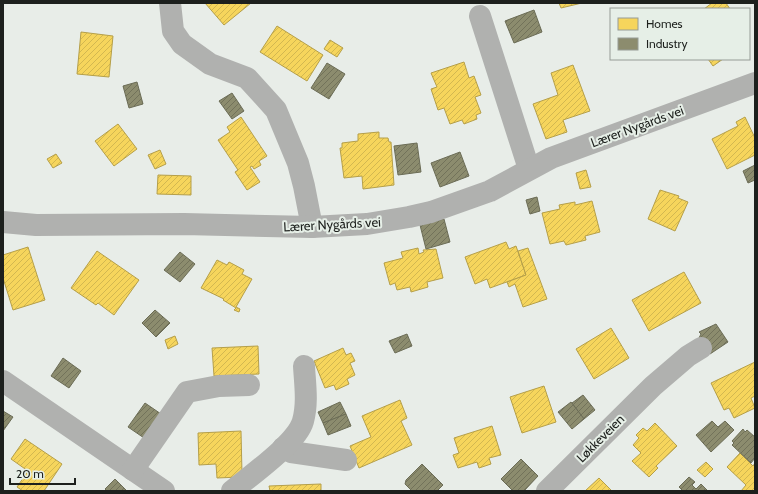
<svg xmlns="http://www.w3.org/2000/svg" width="758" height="494" font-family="Cabin,sans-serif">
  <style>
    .homes { fill: url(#homes-hatch); stroke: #b59f49 }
    .industry { fill: url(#industry-hatch); stroke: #6b6c56 }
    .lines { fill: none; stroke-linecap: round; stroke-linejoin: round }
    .minor { stroke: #b0b1af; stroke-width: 22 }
    .labels { text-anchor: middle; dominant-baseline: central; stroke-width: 4; stroke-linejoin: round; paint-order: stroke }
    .street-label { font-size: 13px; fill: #1d201d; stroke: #e6efe7 }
  </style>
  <defs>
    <pattern id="homes-hatch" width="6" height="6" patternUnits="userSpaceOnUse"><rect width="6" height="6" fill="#f6d55c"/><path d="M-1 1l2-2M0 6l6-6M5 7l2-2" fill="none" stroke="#d2b750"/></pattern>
    <pattern id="industry-hatch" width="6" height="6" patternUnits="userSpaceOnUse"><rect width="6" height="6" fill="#8c8c6e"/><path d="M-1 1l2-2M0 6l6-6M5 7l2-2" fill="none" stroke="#72725a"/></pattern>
  </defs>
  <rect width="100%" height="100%" fill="#e8ede8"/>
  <g class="homes">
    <polygon points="205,3 251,3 224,25"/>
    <polygon points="559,3 582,3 561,8"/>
    <polygon points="712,3 726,3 730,9 704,9"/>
    <polygon points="277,26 323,55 307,81 260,52"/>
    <polygon points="81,32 113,36 109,77 77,74"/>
    <polygon points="330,40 343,48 337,57 324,49"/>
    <polygon points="708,59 723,59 713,66"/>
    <polygon points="464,62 469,78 474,76 481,95 475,97 481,113 476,115 477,119 464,124 462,120 450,124 444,108 438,110 431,89 437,87 431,73"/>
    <polygon points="573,65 590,111 563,120 567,132 546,139 533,104 558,95 551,73"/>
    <polygon points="241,117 267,156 259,161 261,165 254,169 252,166 250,167 260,182 247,190 235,172 238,170 218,140 230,132 227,127"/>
    <polygon points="745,117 755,138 755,155 727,169 712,139 738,126 736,122"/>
    <polygon points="118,124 137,149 114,166 95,141"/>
    <polygon points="379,132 379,138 388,138 389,142 391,142 394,185 363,189 362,176 344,178 340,148 342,148 342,143 358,141 358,134"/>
    <polygon points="160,150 166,164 155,169 148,155"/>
    <polygon points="56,154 62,163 53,168 47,159"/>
    <polygon points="586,170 591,187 580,189 576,173"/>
    <polygon points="158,175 191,176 191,195 157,194"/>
    <polygon points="660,190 679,196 678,198 688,202 675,231 648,219"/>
    <polygon points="592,201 600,232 585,236 586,240 566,245 564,241 550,244 542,213 560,209 559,205 575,202 575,205"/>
    <polygon points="506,242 509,249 516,246 526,275 490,288 487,279 475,284 465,257"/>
    <polygon points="28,247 45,300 13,310 3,278 3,255"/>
    <polygon points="418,248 419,254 424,252 423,250 436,249 443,278 427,282 428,287 411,292 410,287 397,290 395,283 390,285 384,263 403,258 401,252"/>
    <polygon points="528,248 547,299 523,307 515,284 509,287 507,282 526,275 518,251"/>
    <polygon points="97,251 139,280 114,315 98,303 96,305 71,288"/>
    <polygon points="217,260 227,265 229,262 244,270 242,274 252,279 236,307 240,309 239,312 234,310 236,308 223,300 224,299 201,288"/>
    <polygon points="684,272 701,303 649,331 632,300"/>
    <polygon points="611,328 629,358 594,379 576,349"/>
    <polygon points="175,336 178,344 168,349 165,340"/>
    <polygon points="258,346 259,374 214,376 212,348"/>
    <polygon points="343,348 346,355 351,353 355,361 350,363 355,375 347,379 349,384 336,390 334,385 325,388 314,361"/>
    <polygon points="755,362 755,396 751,398 755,408 734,418 729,408 724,410 711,383"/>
    <polygon points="544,386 556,422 522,433 510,397"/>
    <polygon points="400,400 407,418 401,421 412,445 359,468 350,446 371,437 362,416"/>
    <polygon points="655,423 677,446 656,466 658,468 649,477 632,461 641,453 633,445 639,438 636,435 643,428 647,431"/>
    <polygon points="492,426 501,455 489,458 491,464 479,468 477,462 458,468 453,455 459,453 454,438"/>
    <polygon points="241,431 242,474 240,477 217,478 216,464 199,465 198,433"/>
    <polygon points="25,439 62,464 44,491 23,491 17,487 28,471 11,459"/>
    <polygon points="740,453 753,466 755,463 755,491 741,491 746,485 727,467"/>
    <polygon points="706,462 713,469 705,477 697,470"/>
    <polygon points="599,478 612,491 585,491"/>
    <polygon points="321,484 321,491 270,491 269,486"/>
  </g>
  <g class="industry">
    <polygon points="534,10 542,32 514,43 505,21"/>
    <polygon points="327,63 345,74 329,99 311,88"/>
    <polygon points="137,82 143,104 129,108 123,86"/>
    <polygon points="232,93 244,111 232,119 219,101"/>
    <polygon points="417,143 421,172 398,175 394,146"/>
    <polygon points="460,152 469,176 440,187 431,163"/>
    <polygon points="755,165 755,180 748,183 743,171"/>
    <polygon points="537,197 540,211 530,214 526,200"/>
    <polygon points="444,219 450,242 426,249 420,225"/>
    <polygon points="180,252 195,264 180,282 164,270"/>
    <polygon points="155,310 170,323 156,337 142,323"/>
    <polygon points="716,324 728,342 710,354 699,338 701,334 699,332"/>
    <polygon points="407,334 412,346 395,353 389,341"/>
    <polygon points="63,358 81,371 69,388 51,376"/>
    <polygon points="583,395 595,410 584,419 572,403"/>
    <polygon points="340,402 346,414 323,423 318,412"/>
    <polygon points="571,402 584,419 572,429 558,412"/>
    <polygon points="145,403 164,416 147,440 128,427"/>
    <polygon points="3,411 13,417 3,431"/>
    <polygon points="346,414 351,426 328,435 323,423"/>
    <polygon points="712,421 718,427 725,421 734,430 711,452 696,435"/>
    <polygon points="743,429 745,432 747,430 755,437 755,458 751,463 732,445 734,443 732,441"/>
    <polygon points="521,459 538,476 524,491 513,491 501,479"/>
    <polygon points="422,464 443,485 437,491 412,491 405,484 406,480"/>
    <polygon points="689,477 695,482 692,485 696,489 701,484 708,491 683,491 679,487"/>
    <polygon points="115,479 127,491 107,491 105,489"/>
  </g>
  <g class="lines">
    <g class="minor">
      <polyline points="170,3 173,31 182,44 210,64 247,78 276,110 298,163 304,186 312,227"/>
      <polyline points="480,16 529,169"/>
      <polyline points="3,222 36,225 184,224 312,227 367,224 409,217 431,212 490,191 551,158 755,83"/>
      <polyline points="3,381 164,491"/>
      <polyline points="283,448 291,452 346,460"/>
      <polyline points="133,470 187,392 219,386 249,385"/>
      <path d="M232 491C251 475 297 443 303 421 308 403 305 384 304 366"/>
      <polyline points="547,491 653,386 688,356 701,348"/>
    </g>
  </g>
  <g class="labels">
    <g class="street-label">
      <text transform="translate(637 126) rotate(-20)">Lærer Nygårds vei</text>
      <text transform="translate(332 224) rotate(-3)">Lærer Nygårds vei</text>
      <text transform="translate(600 438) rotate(-45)">Løkkeveien</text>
    </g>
  </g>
  <rect width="758" height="494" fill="none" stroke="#1d201d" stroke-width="8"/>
  <rect x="610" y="8" width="140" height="52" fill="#e6efe7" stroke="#969c96"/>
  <rect x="618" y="18" width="20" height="12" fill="#f6d55c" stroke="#969c96"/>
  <text x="646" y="28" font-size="12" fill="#1d201d">Homes</text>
  <rect x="618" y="38" width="20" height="12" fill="#8c8c6e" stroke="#969c96"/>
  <text x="646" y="48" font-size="12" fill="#1d201d">Industry</text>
  <path d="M10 478v6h65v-6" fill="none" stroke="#1d201d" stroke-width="2"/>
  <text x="16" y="478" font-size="12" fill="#1d201d" stroke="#e6efe7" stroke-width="3" paint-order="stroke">20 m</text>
</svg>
